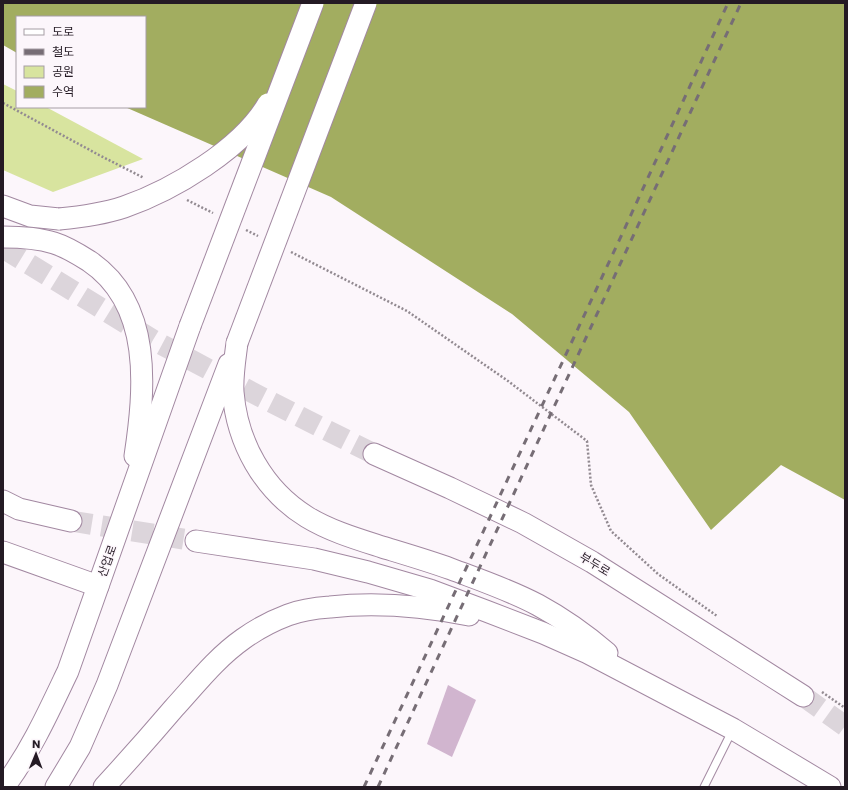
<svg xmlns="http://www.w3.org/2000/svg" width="848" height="790" font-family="Poppins,'Noto Sans KR',sans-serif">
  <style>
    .green { fill: #d8e49f }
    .water { fill: #a2ad60 }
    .building { fill: #d1b5cf }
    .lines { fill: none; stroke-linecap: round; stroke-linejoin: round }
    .secondary-tunnel { stroke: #dcd5db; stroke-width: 21; stroke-dasharray: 21 10; stroke-linecap: butt }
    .lane-casing { stroke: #a288a1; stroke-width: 9 }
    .secondary-casing { stroke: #a288a1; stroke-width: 23 }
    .path { stroke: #928a91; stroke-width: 2.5; stroke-dasharray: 2 2; stroke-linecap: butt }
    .lane { stroke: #fff; stroke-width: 7 }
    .secondary { stroke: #fff; stroke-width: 21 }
    .rail { stroke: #766d75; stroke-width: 3; stroke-dasharray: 7 7; stroke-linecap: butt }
    .secondary-bridge-casing { stroke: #a288a1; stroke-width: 23; stroke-linecap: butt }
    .secondary-bridge { stroke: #fff; stroke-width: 21 }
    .labels { text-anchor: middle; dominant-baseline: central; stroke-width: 3; stroke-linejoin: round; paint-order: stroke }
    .street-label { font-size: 12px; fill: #241a24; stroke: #fcf6fb }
  </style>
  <rect width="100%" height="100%" fill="#fcf6fb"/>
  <polygon class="green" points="3,84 17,91 17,107 46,107 143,159 53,192 3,170"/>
  <polygon class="water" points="3,3 845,3 845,500 781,465 711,530 629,412 512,314 331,197 125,107 145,107 145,17 17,17 17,53 3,45"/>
  <polygon class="building" points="448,685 476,700 452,757 427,744"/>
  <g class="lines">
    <g class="secondary-tunnel">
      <polyline points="3,248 153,340 261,397 374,454"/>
      <polyline points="71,521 196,541"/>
      <polyline points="803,696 845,726"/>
    </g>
    <defs>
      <polyline id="lane" points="704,787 732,731"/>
      <g id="secondary">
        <polyline points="3,206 30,216 59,219"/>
        <path d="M3 237C20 237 38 238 54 243 67 247 78 254 89 261 153 304 145 389 135 456"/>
        <path d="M237 343C235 359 232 376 233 392 237 442 263 490 307 517 330 531 357 539 382 547 405 554 429 561 451 569 480 580 510 590 538 605 562 618 586 635 607 653"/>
        <polyline points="374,454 450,488 523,523 592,562 803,696"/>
        <polyline points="3,501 19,509 71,521"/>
        <polyline points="196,541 314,559 368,572 430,590 486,611 543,633 588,653 733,729 830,787"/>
        <polyline points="3,552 98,586"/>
        <path d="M4 787C31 751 49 711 68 671L190 326"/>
        <polyline points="56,787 80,747 107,685 229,364"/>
        <path d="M104 787C128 761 151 735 174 708 196 684 216 658 243 639 257 629 272 621 288 615 301 610 316 608 330 607 376 602 423 606 469 615"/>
      </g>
    </defs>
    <use href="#lane" class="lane-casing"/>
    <use href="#secondary" class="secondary-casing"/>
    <g class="path">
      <polyline points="3,103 99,155 144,178"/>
      <polyline points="187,200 213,213"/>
      <polyline points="246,230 258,236"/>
      <polyline points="291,252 407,311 508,381 587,441 591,485 611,531 658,574 717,616"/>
      <polyline points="822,692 845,708"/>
    </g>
    <use href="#lane" class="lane"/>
    <use href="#secondary" class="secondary"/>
    <g class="rail">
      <polyline points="364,787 624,230 728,3"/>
      <polyline points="378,787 741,3"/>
    </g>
    <defs>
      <g id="secondary-bridge">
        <path d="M59 219C81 217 103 214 124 207 173 190 242 149 268 104"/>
        <polyline points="190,326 313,3"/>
        <polyline points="237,343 366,3"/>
      </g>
    </defs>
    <use href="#secondary-bridge" class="secondary-bridge-casing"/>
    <use href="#secondary-bridge" class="secondary-bridge"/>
  </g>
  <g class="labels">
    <g class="street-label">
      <text transform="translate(107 561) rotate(-70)">산업로</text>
      <text transform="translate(595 564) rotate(31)">부두로</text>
    </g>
  </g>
  <rect width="848" height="790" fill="none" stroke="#241a24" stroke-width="8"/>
  <rect x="16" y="16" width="130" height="92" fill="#fcf6fb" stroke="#a69ea5"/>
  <rect x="24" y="29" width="20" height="6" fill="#ffffff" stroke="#a69ea5"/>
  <text x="52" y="36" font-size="12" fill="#241a24">도로</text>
  <rect x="24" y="49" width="20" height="6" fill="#766d75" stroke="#a69ea5"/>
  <text x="52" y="56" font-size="12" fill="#241a24">철도</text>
  <rect x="24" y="66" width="20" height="12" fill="#d8e49f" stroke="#a69ea5"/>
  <text x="52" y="76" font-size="12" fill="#241a24">공원</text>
  <rect x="24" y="86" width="20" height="12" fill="#a2ad60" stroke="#a69ea5"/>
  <text x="52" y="96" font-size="12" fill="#241a24">수역</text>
  <g transform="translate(36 754) rotate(1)" stroke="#fcf6fb" stroke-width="3" paint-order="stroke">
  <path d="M0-3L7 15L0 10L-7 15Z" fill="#241a24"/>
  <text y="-6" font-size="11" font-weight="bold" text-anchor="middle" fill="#241a24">N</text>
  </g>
</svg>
